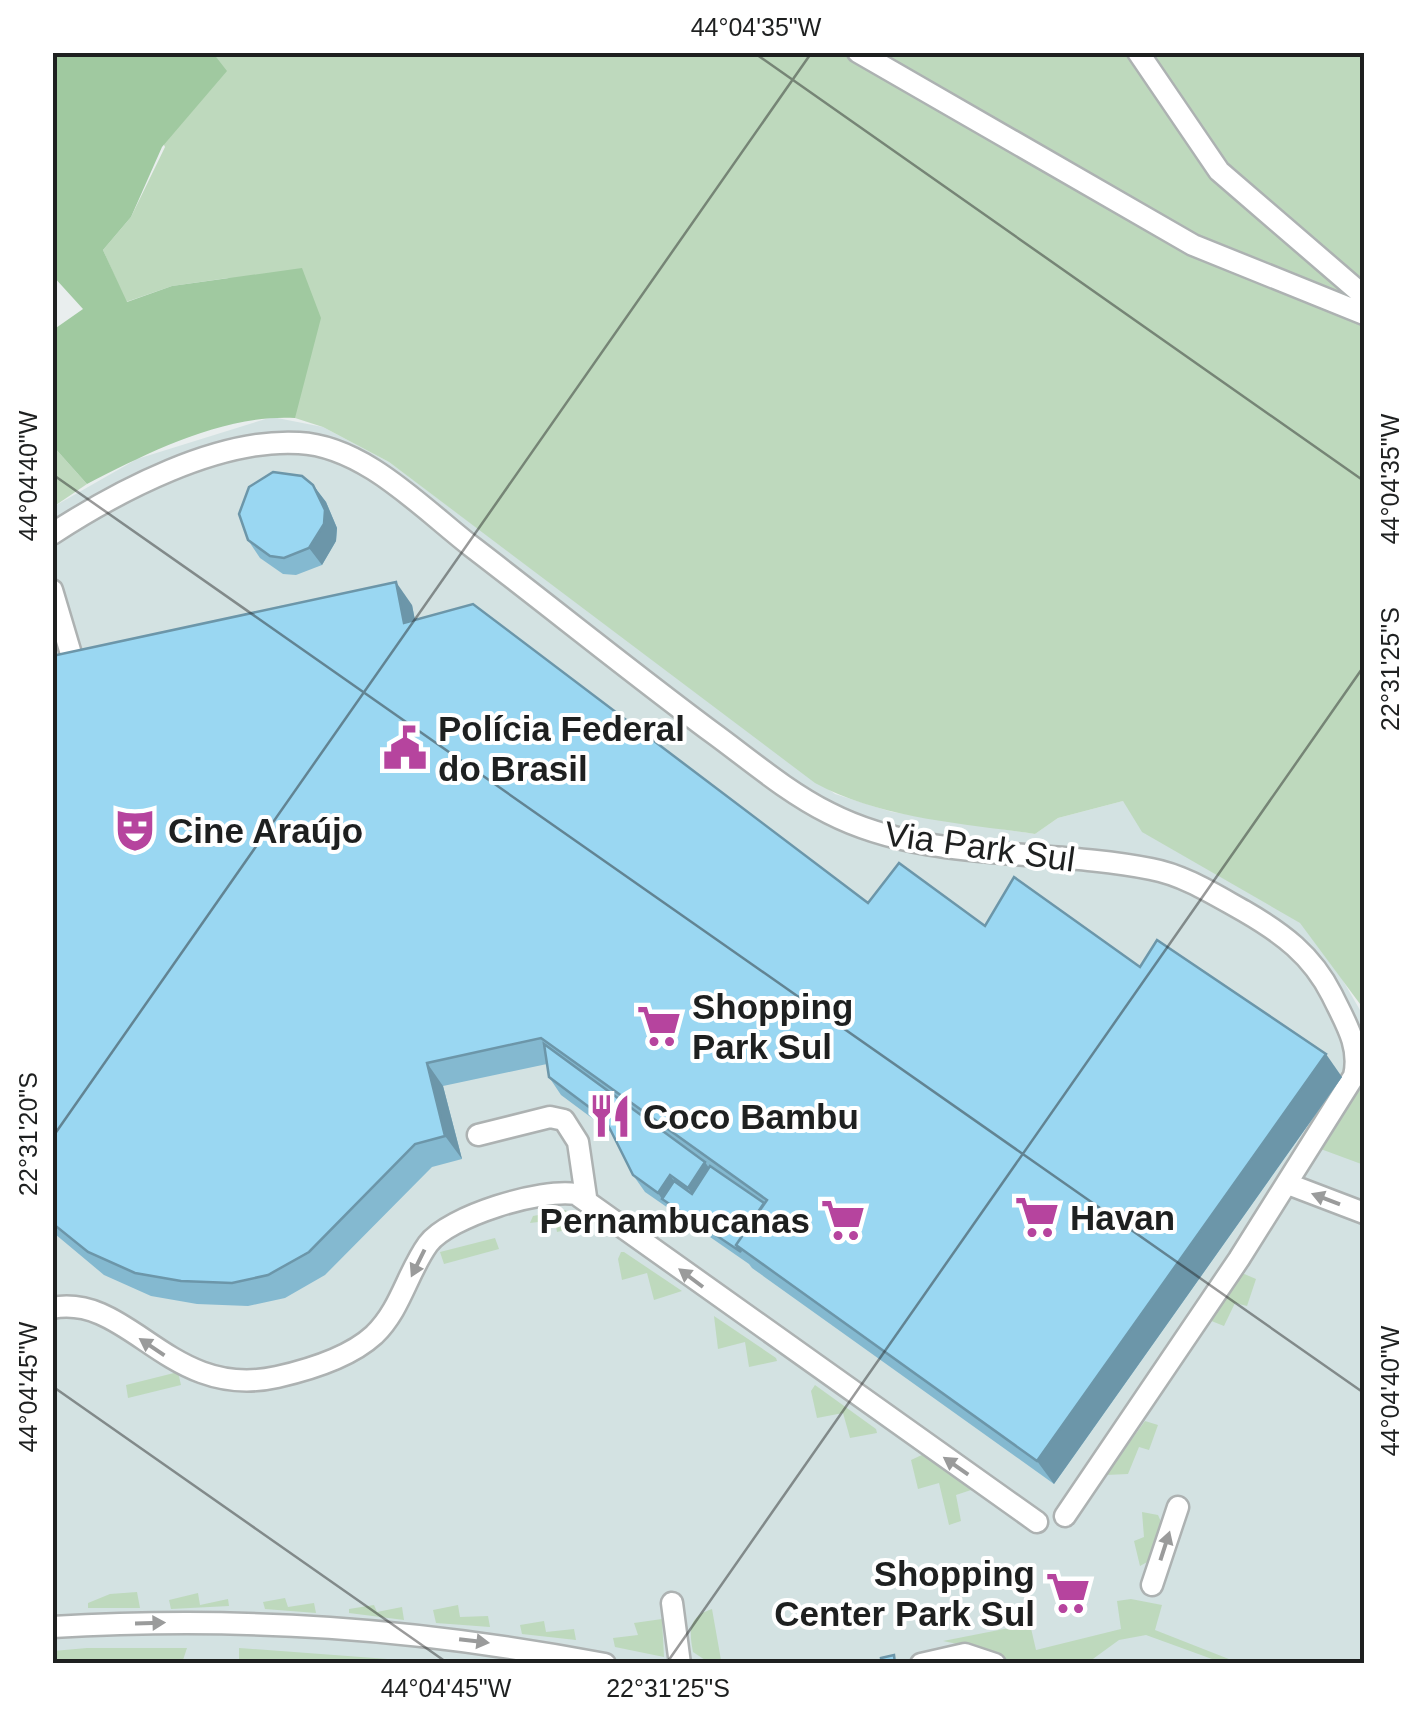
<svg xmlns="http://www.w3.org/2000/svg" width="1417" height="1716" viewBox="0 0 1417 1716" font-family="Arial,sans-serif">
	<rect width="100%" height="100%" fill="#e9eeee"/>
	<path fill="#d3e2e2" d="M272,417L323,427L389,462L835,794L892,812L1035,834L1058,818L1123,801L1298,920L1323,946L1364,1017V1663L53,1664V507L137,459Z"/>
	<path fill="#bed9bd" d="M120,53H1364V1017L1363,1008L1300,923L1142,832L1123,801L1058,818L1035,834C961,823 882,819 815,783L389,462L323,427L295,418L228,278L172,286L126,302L103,250L131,217L165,147Z
		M53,446L87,484L53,507Z
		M1364,1071V1165L1318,1148Z
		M565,1210L577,1216L582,1226L557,1232L555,1220L530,1223L533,1216Z
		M495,1238L499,1249L444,1264L440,1252Z
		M621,1252H624L682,1291L654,1300L647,1273L622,1280L618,1259Z
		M1242,1273L1256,1279L1247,1306L1235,1303L1224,1326L1209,1320Z
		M714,1316L776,1358L777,1361L749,1367L745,1342L718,1349Z
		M178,1372L181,1385L128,1398L126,1385Z
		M815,1385L876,1429L877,1433L850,1438L843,1413L817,1418L811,1391Z
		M1145,1421L1158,1425L1149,1450L1139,1447L1128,1474L1106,1475Z
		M924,1454L977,1488L956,1495L961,1521L949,1525L939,1483L918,1489L911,1460Z
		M1142,1512L1158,1515L1162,1524L1149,1561L1140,1566L1134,1541L1144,1537Z
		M137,1592L140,1608H88V1603L110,1594Z
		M198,1593L200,1605L228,1599L229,1606L171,1609L169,1600Z
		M285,1598L288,1607L314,1603L316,1613L265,1609L263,1602Z
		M1131,1599L1162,1605L1155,1630L1239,1663H1223L1146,1635L1119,1640L1086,1664L1007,1663L982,1649L943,1641L1030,1624L1036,1650L1121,1629L1117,1601Z
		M374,1605L377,1612L402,1607L404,1620L349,1613V1609Z
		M458,1605L460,1617L488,1616L490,1627L436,1623L433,1610Z
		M712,1609L721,1660H705L693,1652C689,1630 688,1617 712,1609Z
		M662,1619L664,1657L615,1647L613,1638L638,1635L634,1623Z
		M544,1621L546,1632L574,1629L576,1640L522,1634L520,1625Z
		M87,1648H187L182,1663H53V1651Z
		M239,1648L441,1663H239Z"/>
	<path fill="#a0c9a0" d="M57,53H213L227,71L162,147L131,217L103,250L127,302L172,286L302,268L321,318L295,418C224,414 149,452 87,484L53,446V330L83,309L53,276Z"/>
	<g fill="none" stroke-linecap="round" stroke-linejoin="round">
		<g stroke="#adb2b2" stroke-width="25">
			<path id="lane" d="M858,52L1193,245L1364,314
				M1138,52L1219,171L1364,296
				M52,534C118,491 218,438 299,443C364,446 422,508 471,546C552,608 631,672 713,733C750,760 787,792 829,813C926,863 1047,848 1151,869C1184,875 1215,895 1244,911C1282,933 1312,955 1332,995C1345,1022 1361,1046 1354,1076L1239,1259L1065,1516
				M52,590L77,674
				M478,1135L550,1117L564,1120L578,1142L586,1197
				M1288,1184L1364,1213
				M52,1308C130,1293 169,1401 277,1377C308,1370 350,1357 374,1335C401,1309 407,1273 428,1244C449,1216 542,1188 576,1194L1037,1522
				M1152,1585L1178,1507
				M672,1603L680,1664
				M52,1627C246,1616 414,1628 605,1664
				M921,1664L965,1654L995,1664"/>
		</g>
		<use href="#lane" stroke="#fff" stroke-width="20"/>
	</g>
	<path fill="#84b9d0" d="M313,485L326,502L337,528L336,541L322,565L296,575L283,574L260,558L248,540Z
		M412,605L415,620L868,903L985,926L1140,967L1342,1077L1054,1484L752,1268L749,1264L645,1192L633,1175L612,1133L561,1095L549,1077L547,1064L443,1086L462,1159L432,1167L325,1275L285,1298L248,1306L197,1304L151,1296L104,1275L55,1234L52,1231V656Z"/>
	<path fill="#6c96a9" d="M313,485L326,502L337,528L336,541L322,565L309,548Z
		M396,582L412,605L420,646L404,623Z
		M1326,1054L1342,1077L1054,1484L1037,1461Z
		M427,1063L443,1086L462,1159L445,1136Z
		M705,1162L717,1180L700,1206L688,1188Z
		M670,1175L682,1193L662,1199L658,1193Z"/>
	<path fill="#9ad7f2" stroke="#6c96a9" stroke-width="2.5" d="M273,472L302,476L313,485L325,510L324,524L309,548L284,558L270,556L248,540L239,514L249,487Z
		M396,582L404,623L473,604L868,903L899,863L985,926L1014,877L1140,967L1157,940L1326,1054L1037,1461L736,1245L767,1200L541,1038L427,1063L445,1136L415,1144L309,1252L268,1275L232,1283L181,1281L135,1273L88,1252L52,1223V656Z
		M544,1044L705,1162L688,1188L670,1175L658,1193L633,1175L605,1119L549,1077Z
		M710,1166L764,1203L736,1245L741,1252L662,1199L674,1181L692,1194Z
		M894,1655L895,1664H882L881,1658Z"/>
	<defs><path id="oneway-solid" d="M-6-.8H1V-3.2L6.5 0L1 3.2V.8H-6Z" transform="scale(2.5)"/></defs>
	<g fill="#9a9b9b">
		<use href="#oneway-solid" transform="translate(1326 1199) rotate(-159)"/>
		<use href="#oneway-solid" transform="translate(418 1263) rotate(116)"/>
		<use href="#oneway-solid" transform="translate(691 1278) rotate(-143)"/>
		<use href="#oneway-solid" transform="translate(152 1347) rotate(-146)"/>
		<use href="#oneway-solid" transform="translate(956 1466) rotate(-145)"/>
		<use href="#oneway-solid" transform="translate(1165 1546) rotate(-72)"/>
		<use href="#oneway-solid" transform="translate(150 1623) rotate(-2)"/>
		<use href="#oneway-solid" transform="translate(474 1641) rotate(7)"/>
	</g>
	<path fill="none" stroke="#1e2020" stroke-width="2.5" stroke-opacity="0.45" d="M753,52L1364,481M52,474L1364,1393M52,1138L812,52M52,1386L449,1664M666,1664L1364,666"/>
	<defs>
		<g id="civic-bare" transform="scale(3.45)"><path d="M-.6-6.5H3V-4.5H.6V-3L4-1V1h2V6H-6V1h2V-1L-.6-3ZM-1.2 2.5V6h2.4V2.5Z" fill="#b6449e" stroke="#fff" stroke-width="2.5" paint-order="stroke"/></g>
		<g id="theatre-bare" transform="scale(3.45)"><path d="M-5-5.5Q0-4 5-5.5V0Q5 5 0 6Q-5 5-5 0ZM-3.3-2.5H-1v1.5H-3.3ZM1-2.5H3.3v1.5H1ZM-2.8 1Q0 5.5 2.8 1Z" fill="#b6449e" stroke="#fff" stroke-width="2.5" paint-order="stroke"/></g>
		<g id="supermarket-bare" transform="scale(3.45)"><path d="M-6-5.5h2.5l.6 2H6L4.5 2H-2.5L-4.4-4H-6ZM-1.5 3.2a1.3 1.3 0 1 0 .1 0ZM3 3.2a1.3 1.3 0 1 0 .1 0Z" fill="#b6449e" stroke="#fff" stroke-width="2.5" paint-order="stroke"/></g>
		<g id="restaurant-bare" transform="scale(3.45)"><path d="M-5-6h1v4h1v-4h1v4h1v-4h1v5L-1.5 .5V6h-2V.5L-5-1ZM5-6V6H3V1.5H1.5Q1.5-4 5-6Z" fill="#b6449e" stroke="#fff" stroke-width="2.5" paint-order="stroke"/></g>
	</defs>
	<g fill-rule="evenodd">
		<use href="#civic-bare" x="405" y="748"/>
		<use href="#theatre-bare" x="135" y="830"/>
		<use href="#supermarket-bare" x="659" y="1026"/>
		<use href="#restaurant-bare" x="610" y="1116"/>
		<use href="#supermarket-bare" x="1037" y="1217"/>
		<use href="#supermarket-bare" x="843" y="1220"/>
		<use href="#supermarket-bare" x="1068" y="1593"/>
	</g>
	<g text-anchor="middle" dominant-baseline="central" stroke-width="8" stroke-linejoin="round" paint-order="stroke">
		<g font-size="35" font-weight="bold" fill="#1e2020" stroke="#fff" text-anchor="start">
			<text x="438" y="728">Polícia Federal<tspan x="438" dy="40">do Brasil</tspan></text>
			<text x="168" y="830">Cine Araújo</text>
			<text x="692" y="1006">Shopping<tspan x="692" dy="40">Park Sul</tspan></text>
			<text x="643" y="1116">Coco Bambu</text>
			<text x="1070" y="1217">Havan</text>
			<text x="810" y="1220" text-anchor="end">Pernambucanas</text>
			<text x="1035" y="1573" text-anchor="end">Shopping<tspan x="1035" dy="40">Center Park Sul</tspan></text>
		</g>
		<g font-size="35" fill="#1e2020" stroke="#fff">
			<text transform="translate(980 846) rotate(8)">Via Park Sul</text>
		</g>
	</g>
	<rect width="1417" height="1716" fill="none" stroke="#ffffff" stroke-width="110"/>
	<rect x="55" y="55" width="1307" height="1606" fill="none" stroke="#1e2020" stroke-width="4"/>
	<g font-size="25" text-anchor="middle" fill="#1e2020">
		<text x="756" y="36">44°04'35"W</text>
		<text transform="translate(28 476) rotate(-90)" y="9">44°04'40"W</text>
		<text transform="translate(1390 479) rotate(-90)" y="9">44°04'35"W</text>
		<text transform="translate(1390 669) rotate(-90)" y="9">22°31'25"S</text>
		<text transform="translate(28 1134) rotate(-90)" y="9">22°31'20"S</text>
		<text transform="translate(28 1387) rotate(-90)" y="9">44°04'45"W</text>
		<text transform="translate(1390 1391) rotate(-90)" y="9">44°04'40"W</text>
		<text x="446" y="1697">44°04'45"W</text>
		<text x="668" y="1697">22°31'25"S</text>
	</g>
</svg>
